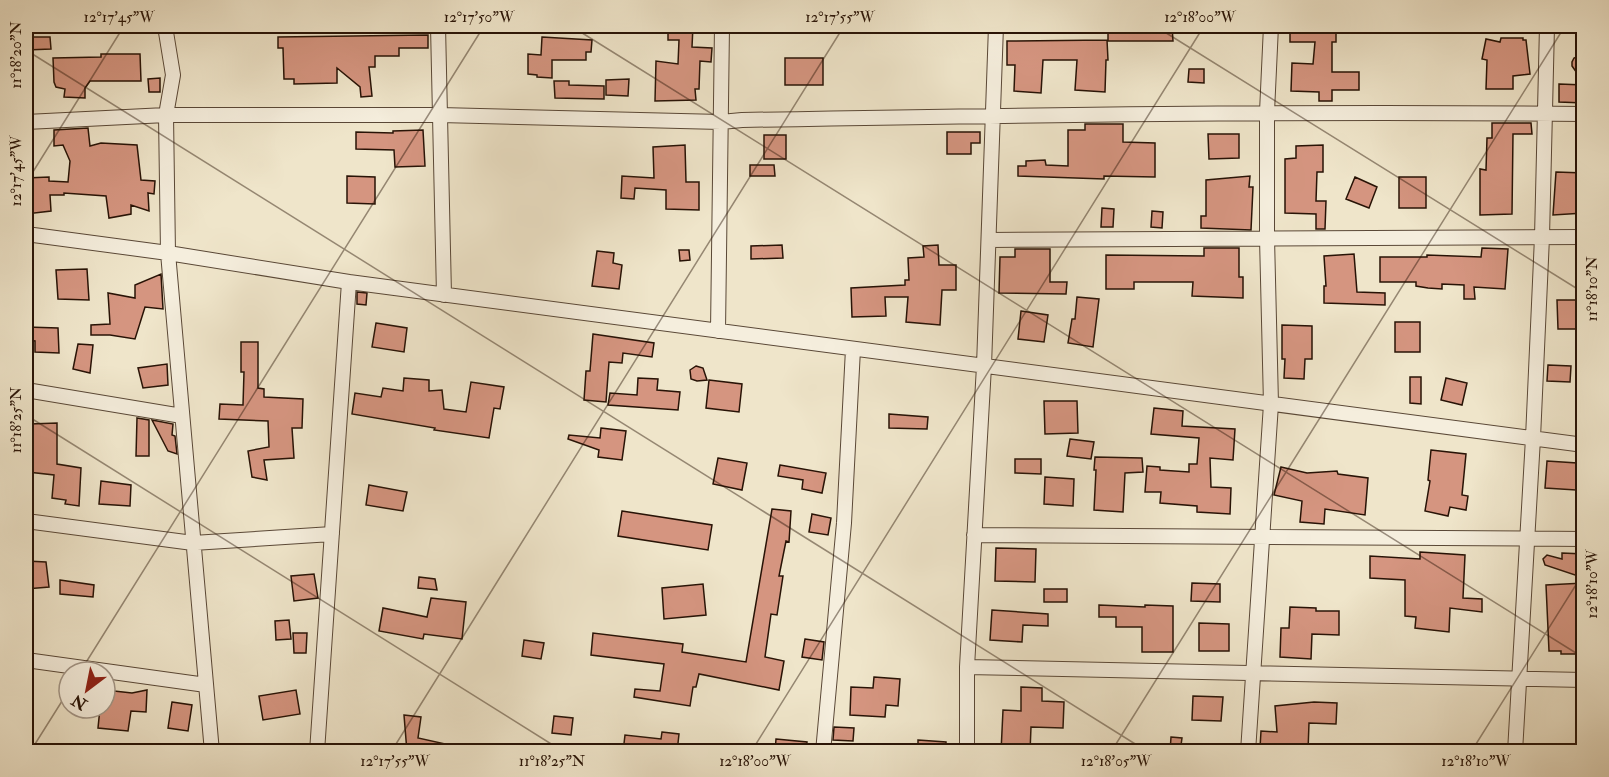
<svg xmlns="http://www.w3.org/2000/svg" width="1609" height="777" viewBox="0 0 1609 777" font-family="'IM FELL Double Pica',serif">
	<rect width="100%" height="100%" fill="#efe5ca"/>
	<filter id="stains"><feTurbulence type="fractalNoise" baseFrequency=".00333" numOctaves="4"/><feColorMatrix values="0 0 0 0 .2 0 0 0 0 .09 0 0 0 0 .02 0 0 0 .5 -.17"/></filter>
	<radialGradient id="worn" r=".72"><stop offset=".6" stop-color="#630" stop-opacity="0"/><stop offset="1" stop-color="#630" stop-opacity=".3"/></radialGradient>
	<path fill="#d59580" stroke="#281306" stroke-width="1.5" d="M668,26H693L692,47L712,48L711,62L700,61L699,89H695L696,100L655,101L656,61L678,64L679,40H668Z
		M1108,26H1172L1173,41H1108Z
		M1312,26H1336V42H1332V72H1359V90H1332V101H1319V92L1291,91L1292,63L1313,64L1315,42H1290V31H1312Z
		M428,35V48H399V56H375V67H369L372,96L361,97L360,87L337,68V83L294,84V79H284L283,48H278V37Z
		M26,37H50L51,49L26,50Z
		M542,37L592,40L591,52H586V60H552V78L537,77V75L528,74V54L541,55Z
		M1501,38H1523V40H1526L1530,74L1513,76V89H1486L1487,60L1482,59L1486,39L1500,42Z
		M1107,40L1108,60H1106L1105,92L1075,90L1077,60H1043L1041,93L1014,91L1015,65H1007V41Z
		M101,54H140L141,81H90L85,88V98L64,97L65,89L56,87L54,82L53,58L101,57Z
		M1584,54V83L1572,66V62L1574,58Z
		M785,58H823V85H785Z
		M1189,69H1204V83L1188,82Z
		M160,78V92H149L148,79Z
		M629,79L628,96L606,95V80Z
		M554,81H569V85L604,86V99L555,98Z
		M1559,84L1584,85V103L1559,102Z
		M1492,123H1531L1532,134H1513L1512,214L1480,215V169L1486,170L1487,138H1492Z
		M1085,124H1123V142L1155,143V177L1104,176V179L1018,176V166H1026V161L1045,160L1046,165L1068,166V130H1085Z
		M88,128L90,146L101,143L137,145L141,180L155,181L154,194L148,193L149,211L131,205V214L109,218L106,196L64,193V195H50L51,211L26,214V178L49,177V181L68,182L70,161L63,145L54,146V130Z
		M423,130L425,166L395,167L394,150L356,149V132L393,133V131Z
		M947,132H980V143H971V154H947Z
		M1208,134H1239V158L1209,159Z
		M764,135H786V159H764Z
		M685,145L686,182H699V210L666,209V190L635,188L634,199L621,198L622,176L654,178L653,147Z
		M1323,145V172H1317L1316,201H1326L1325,229H1316V214L1285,213V159L1296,158V146Z
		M750,165H774L775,176H750Z
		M1556,172L1584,173V213L1553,215Z
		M347,176L375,177V204L347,203Z
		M1250,176L1249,187H1253L1251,230L1201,228V216H1206V180Z
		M1355,177L1377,187L1369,208L1346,199Z
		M1399,177H1426V208H1399Z
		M1102,208L1114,209L1113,227H1101Z
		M1152,211L1163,212L1162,228L1151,227Z
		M782,245L783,258L751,259V246Z
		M938,245L939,265H956V290H942L940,325L906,322L908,297H885L886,316L852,317L851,288L905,285V280H909L908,258L924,257L923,246Z
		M1204,248H1239V277H1243V298L1192,296L1193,282H1134V289H1106V255L1204,256Z
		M1482,248L1508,249L1505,289L1474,287L1475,299H1464V285L1442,284V289L1428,288L1416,286V282H1380V257H1427V255L1481,257Z
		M1015,249H1050V282H1067L1066,294L999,293L1000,257H1015Z
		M679,250H689L690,260L680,261Z
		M597,251L614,253L613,263L622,265L619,289L592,286Z
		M1354,254L1357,292L1385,293V305L1324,303V286H1326L1324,256Z
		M87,269L89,300L58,299L56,270Z
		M161,274L163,309L145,307L135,339L110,335H91V325L110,324L108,293L135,298V285Z
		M357,292L367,293L366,305L357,304Z
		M1077,297L1099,299L1093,347L1068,343L1072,319H1075Z
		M1557,300H1584V329H1558Z
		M1021,311L1048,315L1044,342L1018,339Z
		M1395,322H1420V352H1395Z
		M376,323L407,328L404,352L372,347Z
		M1282,325L1312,326V359H1305L1304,379L1284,378L1285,359H1282Z
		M26,327L58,328L59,353L35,352V341L26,340Z
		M593,334L654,343L652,357L623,353L622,363L609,362L606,402L584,400L586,371H590Z
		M241,342H258V388L264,389V397L303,399L302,428H292L294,458L264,460L267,480L252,477L248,451L269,447L268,421L219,419L220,404L243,405L244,372H241Z
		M78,344L93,345L90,373L73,369Z
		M167,364L168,385L143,388L138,368Z
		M1548,365L1571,366L1570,382L1547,381Z
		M696,366L703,368L707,380L697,381L691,379L690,370Z
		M1410,377H1421V404L1410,403Z
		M404,378L429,380V391L442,390L444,409L466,412L471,382L504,387L500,409L494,408L489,438L434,430L435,428L352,414L355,393L381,397L383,388L403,391Z
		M638,378L658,379L657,390L680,392L678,410L608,405L610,393L637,395Z
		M1446,378L1467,383L1462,405L1441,400Z
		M709,380L742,384L739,412L706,408Z
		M1044,401H1077L1078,433L1045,434Z
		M1154,408L1183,411L1182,426L1235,429L1233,460L1210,458L1211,487L1231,488L1230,514L1197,512V506L1160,503L1161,492H1145L1147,466L1160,467V470L1189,472V464H1197L1199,438L1151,434Z
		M889,414L928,417L927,429L889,428Z
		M137,418L149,420V456H136Z
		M152,420L173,424L172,435L175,436L177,454L168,451Z
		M57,423V464L81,468L79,506L65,504L66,500L52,498L54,475L28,472L30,459L27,434H30V424Z
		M601,428L626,431L622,460L598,457L599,450L568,439L569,435L600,438Z
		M1070,439L1094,442L1091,459L1067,456Z
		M1431,450L1466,454L1462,495L1468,496L1466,510L1450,507L1448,516L1425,511L1430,481L1428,480Z
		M1095,457L1142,458L1143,472L1125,473L1123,512L1094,510L1096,470H1094Z
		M718,458L747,463L742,490L713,484Z
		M1015,459H1041V474L1015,473Z
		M1547,461L1577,463L1576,490L1545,488Z
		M780,465L826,473L822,493L802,489L803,480L778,476Z
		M1281,467L1307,473L1337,471L1338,474L1368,478L1365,515L1325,509L1324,524L1300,522L1302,501L1274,495Z
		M1045,477L1074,479L1073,506L1044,504Z
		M101,481L131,485L130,506L99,504Z
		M369,485L407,492L403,511L366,505Z
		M772,509L791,511L789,542L786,541L779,576H783L777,615L771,614L765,657L784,661L779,690L699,674L696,687H693L690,706L634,697L635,689L660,691L664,664L591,655L593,633L683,644L682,652L746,662Z
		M622,511L712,525L708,550L618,536Z
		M812,514L831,518L828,535L809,532Z
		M996,548L1036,549L1035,582L995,581Z
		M1420,552L1465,555L1463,598L1482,599V612L1450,608L1449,632L1415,628L1416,617L1405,616V580L1370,578V556L1420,559Z
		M1562,553L1584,554V578L1545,565L1543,559L1547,555L1562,559Z
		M26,561L46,562L49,587L26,589Z
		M314,574L318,598L294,601L291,576Z
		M419,577L435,579L437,590L418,588Z
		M60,580L94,585L93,597L60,594Z
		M1192,583L1220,584V602L1191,601Z
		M1584,583V615H1580L1581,654H1561V651H1549L1546,585Z
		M703,584L706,615L664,619L662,588Z
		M1044,589H1067V602H1044Z
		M431,598L466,602L462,639L424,634L423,639L379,631L383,608L427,617Z
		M1099,605L1145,607V605L1173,606V652H1142V627H1116V617H1099Z
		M1290,607L1316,608V611H1339V635L1312,634L1311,659L1280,657L1281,628H1289Z
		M992,610L1048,614V626L1023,625L1022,642L990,640Z
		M289,620L291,639L276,640L275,621Z
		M1199,623L1229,624V651H1199Z
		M293,633H307L306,653H294Z
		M805,639L824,642L822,660L802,657Z
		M524,640L544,643L541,659L522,656Z
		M874,677L900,679L898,706L886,705L885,717L850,715L851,687L873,688Z
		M1021,687L1042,688V701L1064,702L1063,728L1031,727L1030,752H1001L1003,710L1021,711Z
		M105,690L132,693L147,690L146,712L131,711L128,731L98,728L100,708H105Z
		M296,690L300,714L263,720L259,696Z
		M1193,696L1223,697L1221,721L1192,720Z
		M172,702L192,705L188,731L168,728Z
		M1314,702L1337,703L1336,724L1309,723L1308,751L1260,748L1261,731L1277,732L1275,706Z
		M404,715L421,717L418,738L459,747L458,752H407Z
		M554,716L573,718L571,735L552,733Z
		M834,727L854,728L853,741L833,740Z
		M662,732L679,734L677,752H623L625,735L661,739Z
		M1171,737L1182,738L1180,752H1170Z
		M776,739L807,742L806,752H775Z
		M918,740L946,742V752H918Z"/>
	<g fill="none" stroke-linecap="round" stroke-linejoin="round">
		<g stroke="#5a4837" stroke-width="16">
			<path id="street" d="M438,26L444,295
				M26,122L166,115L173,75L165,26
				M26,234L168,253L349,282L317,752
				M989,240L1584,237
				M349,282L1584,445
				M718,331L722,26
				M26,390L182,416
				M26,521L193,543L332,534
				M974,535L1584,539
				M26,660L206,685
				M967,667L1584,680
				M212,752L168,253L166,115H440L721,122L742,120C1023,115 1303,111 1584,114
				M823,752L844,523L853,349
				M967,752V667L984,366L996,26
				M1248,752L1271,404L1267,238V112L1271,26
				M1515,752L1533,438L1542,237L1547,26"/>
		</g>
		<use href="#street" stroke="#f5eedd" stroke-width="14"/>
	</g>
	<path fill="none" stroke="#281306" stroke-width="1.5" stroke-opacity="0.45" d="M571,26L1584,658M1155,26L1584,293M26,50L1148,752M26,183L124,26M26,415L564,752M80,672L484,26M30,752L69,690M391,752L844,26M751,752L1204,26M1111,752L1565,26M1471,752L1584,572"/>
	<rect width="1609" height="777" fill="none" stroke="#efe5ca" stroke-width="66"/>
	<g transform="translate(87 690) rotate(212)"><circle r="28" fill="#f5eedd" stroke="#a39687" stroke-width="1.5"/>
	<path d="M0-4.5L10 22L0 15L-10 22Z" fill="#8f2418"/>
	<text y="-9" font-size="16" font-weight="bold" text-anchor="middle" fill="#281306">N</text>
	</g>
	<rect x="33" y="33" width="1543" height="711" fill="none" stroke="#281306" stroke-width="2"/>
	<g font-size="15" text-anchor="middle" fill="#281306">
		<text x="119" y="22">12°17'45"W</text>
		<text x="479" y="22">12°17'50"W</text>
		<text x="840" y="22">12°17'55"W</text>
		<text x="1200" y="22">12°18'00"W</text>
		<text transform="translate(16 55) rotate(-90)" y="5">11°18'20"N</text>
		<text transform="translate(16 171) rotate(-90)" y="5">12°17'45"W</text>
		<text transform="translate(1592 289) rotate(-90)" y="5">11°18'10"N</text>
		<text transform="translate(16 420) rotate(-90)" y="5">11°18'25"N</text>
		<text transform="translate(1592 584) rotate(-90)" y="5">12°18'10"W</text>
		<text x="395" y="766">12°17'55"W</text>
		<text x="552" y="766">11°18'25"N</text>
		<text x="755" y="766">12°18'00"W</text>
		<text x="1116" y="766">12°18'05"W</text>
		<text x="1476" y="766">12°18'10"W</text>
	</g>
	<rect width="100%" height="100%" filter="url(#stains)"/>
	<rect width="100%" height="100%" fill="url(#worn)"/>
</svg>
